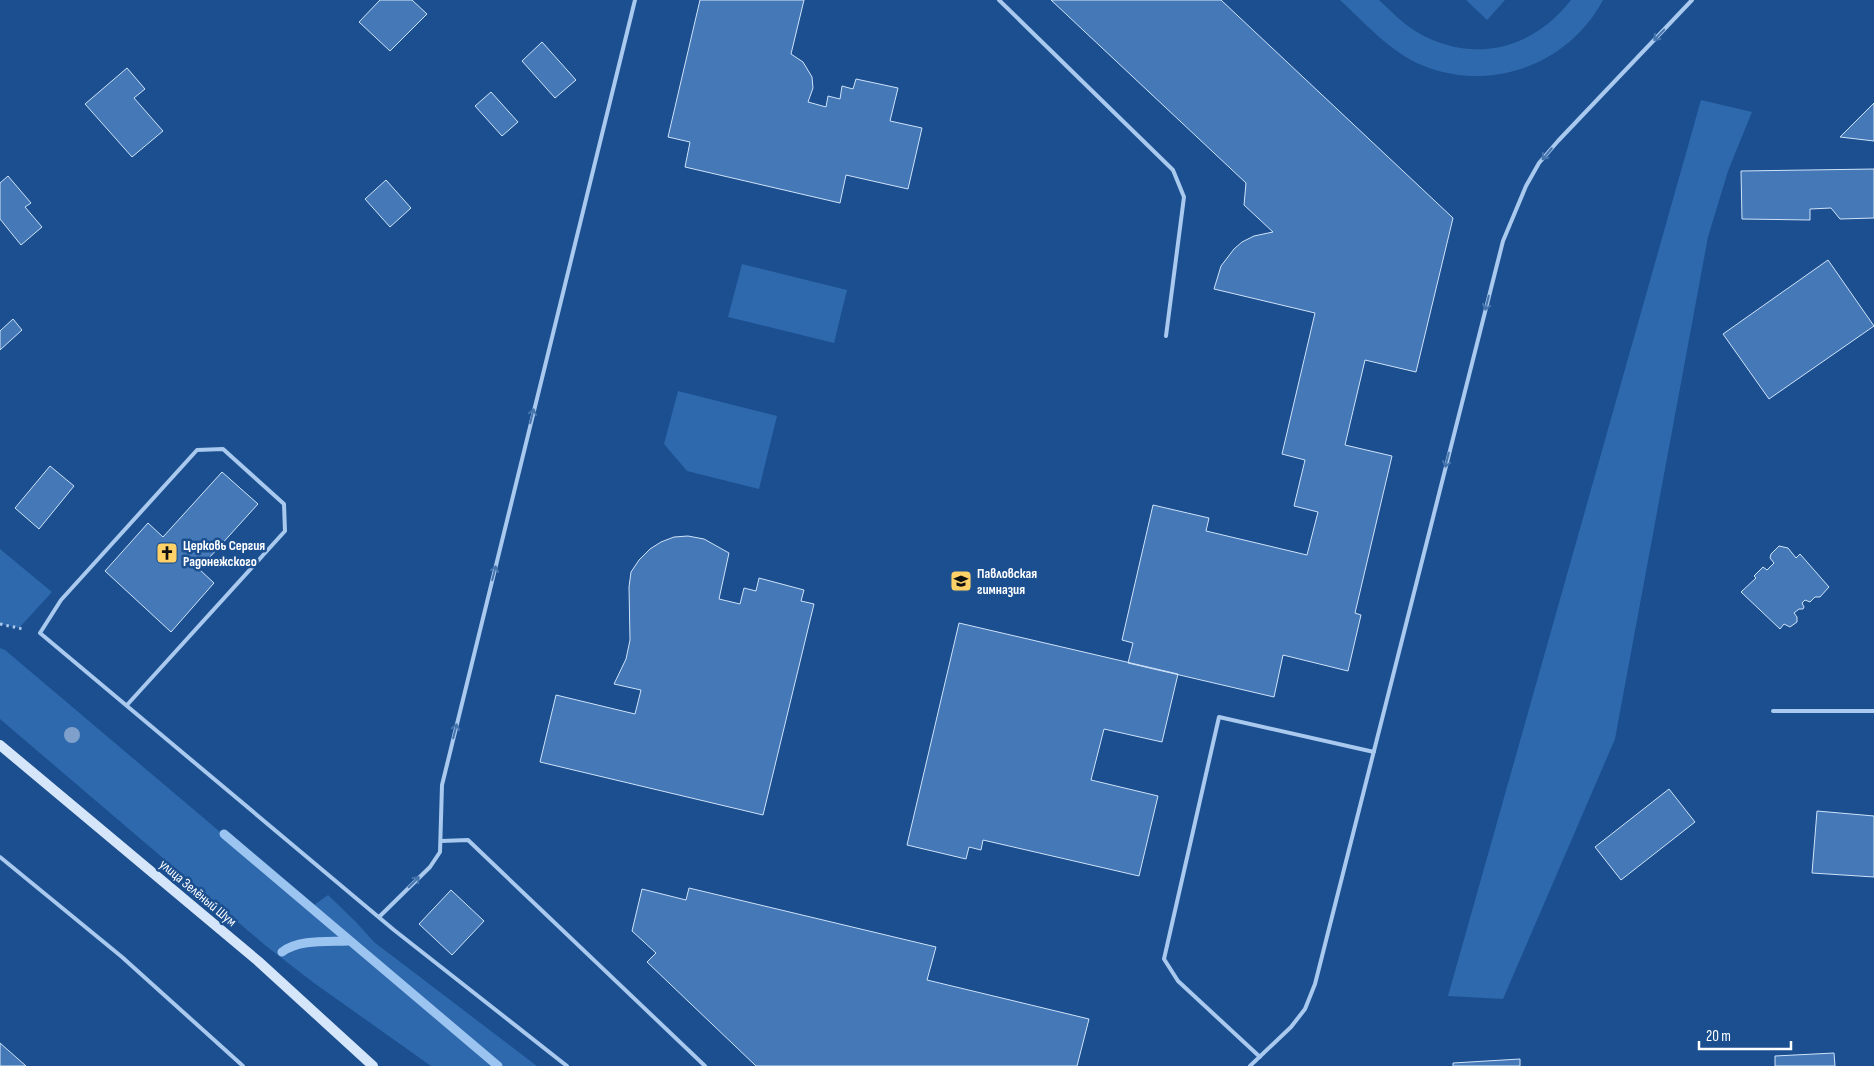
<svg xmlns="http://www.w3.org/2000/svg" width="1874" height="1066" viewBox="0 0 1874 1066" font-family="'Sofia Sans Condensed',sans-serif">
	<rect width="100%" height="100%" fill="#1b4f8f"/>
	<path fill="#2e69ad" d="M1340,0H1379C1391,11 1403,24 1417,32C1473,65 1533,49 1571,0H1603C1569,64 1492,93 1424,66C1391,53 1366,24 1340,0Z
		M1466,0H1505L1487,20Z
		M1701,100L1752,112L1728,171L1708,237L1615,739L1503,999L1448,996Z
		M742,264L847,290L834,343L728,317Z
		M678,391L777,416L759,489L687,471L664,444Z
		M0,549L52,592L19,628L0,624Z
		M0,648L5,650L310,908L328,895L356,922L374,942L537,1066H431L314,983L266,946L0,719Z"/>
	<g fill="none" stroke-linecap="round" stroke-linejoin="round">
		<path stroke="#9cc4f0" stroke-width="9" d="M224,834L498,1066
			M282,952C299,939 328,942 348,941"/>
	</g>
	<path fill="#4478b7" stroke="#cfe3fa" d="M380,0H412L427,14L390,51L359,22Z
		M700,0H804L791,54L803,62L812,77L813,88L808,102L826,107L828,96L840,99L842,86L853,89L856,79L898,88L890,121L922,128L908,189L846,175L840,203L685,167L690,142L668,137Z
		M1051,0H1221L1453,218L1416,372L1365,360L1345,445L1392,456L1355,613L1361,615L1348,671L1283,655L1274,697L1128,663L1133,643L1122,640L1153,505L1209,518L1206,531L1307,555L1318,512L1294,506L1305,460L1282,454L1315,313L1214,289L1221,266L1234,249L1242,242L1254,236L1273,232L1244,205L1246,183Z
		M542,42L576,80L555,98L522,61Z
		M127,68L145,89L134,98L163,131L132,157L85,104Z
		M491,92L518,122L502,136L475,106Z
		M1874,103V141L1840,137Z
		M1874,169V218L1840,219L1831,208L1810,209V220L1742,219L1741,171Z
		M8,176L31,203L25,207L42,227L21,245L0,219V183Z
		M386,180L411,208L390,227L365,199Z
		M1828,260L1874,326L1769,399L1723,334Z
		M13,319L22,330L0,350V331Z
		M50,466L74,486L39,529L15,508Z
		M222,472L258,504L199,569L214,583L171,632L105,571L148,523L163,537Z
		M688,536L704,539L729,553L719,599L740,604L744,588L756,591L759,578L804,590L801,601L814,604L763,815L540,762L556,695L635,714L641,690L614,684L626,659L630,640L629,587L631,572L639,560L650,549L661,542L674,537Z
		M1779,546L1788,548L1796,558L1800,554L1829,587L1820,597H1815L1810,602L1805,600L1802,603L1804,607L1803,609H1799L1794,613L1797,617V622L1790,627L1784,624L1780,629L1741,592L1756,578L1754,576L1763,567L1767,570L1774,563L1770,558L1771,554Z
		M959,623L1178,674L1162,742L1104,729L1091,780L1158,796L1139,876L983,840L981,850L969,847L966,859L907,845Z
		M1669,789L1695,822L1621,880L1595,847Z
		M1817,811L1874,816V877L1812,873Z
		M689,888L936,947L927,980L1089,1019L1077,1066H756L647,962L656,953L632,931L642,889L686,900Z
		M451,890L484,921L452,955L419,924Z
		M0,1043L26,1066H0Z
		M1834,1053L1835,1066H1775V1056Z
		M1520,1059V1066H1453V1063Z"/>
	<g fill="none" stroke-linecap="round" stroke-linejoin="round">
		<path stroke="#a9c9ee" stroke-width="3" stroke-dasharray="2.5 4" stroke-linecap="butt" d="M0,624L23,629"/>
		<path stroke="#a9c9ee" stroke-width="4" d="M999,0L1173,170L1184,197L1166,336
			M127,705L285,531L284,504L223,449L197,450L61,600L40,633L394,930L567,1066
			M1773,711H1874
			M441,841L468,840L705,1066
			M0,857L122,957L243,1066
			M379,917L430,867L440,852L442,785L635,0
			M1260,1057L1178,981L1164,959L1219,717L1374,752
			M1250,1066L1291,1027L1305,1009L1315,984L1503,241L1526,186L1539,163L1558,141L1692,0"/>
		<path stroke="#d6e6fa" stroke-width="10" d="M0,745L258,961L373,1066"/>
	</g>
	<circle fill="#7ea0ca" cx="72" cy="735" r="8"/>
	<defs><path id="oneway-shaft" d="M-6 0H5M1.5-3L5.5 0L1.5 3" fill="none" stroke-width="1.6" stroke-linecap="round" stroke-linejoin="round" transform="scale(1.25)"/></defs>
	<g stroke="#4674ac">
		<use href="#oneway-shaft" transform="translate(1659 35) rotate(134)"/>
		<use href="#oneway-shaft" transform="translate(1547 154) rotate(130)"/>
		<use href="#oneway-shaft" transform="translate(1487 303) rotate(104)"/>
		<use href="#oneway-shaft" transform="translate(532 416) rotate(-76)"/>
		<use href="#oneway-shaft" transform="translate(1447 460) rotate(104)"/>
		<use href="#oneway-shaft" transform="translate(494 573) rotate(-76)"/>
		<use href="#oneway-shaft" transform="translate(455 731) rotate(-76)"/>
		<use href="#oneway-shaft" transform="translate(414 882) rotate(-45)"/>
	</g>
	<defs>
		<g id="church-square" transform="scale(1.125)"><rect x="-9" y="-9" width="18" height="18" rx="4" fill="#ffd166" stroke="#1b4f8f"/><path d="M-1.2-6h2.4v3.5h3.3v2.4h-3.3V6h-2.4V-.1h-3.3v-2.4h3.3Z" fill="#111"/></g>
		<g id="school-square" transform="scale(1.125)"><rect x="-9" y="-9" width="18" height="18" rx="4" fill="#ffd166" stroke="#1b4f8f"/><path d="M0-5L7-2L0 1L-7-2ZM-4 1L0 2.5L4 1V4Q0 6-4 4Z" fill="#111"/></g>
	</defs>
	<g fill-rule="evenodd">
		<use href="#church-square" x="167" y="553"/>
		<use href="#school-square" x="961" y="581"/>
	</g>
	<g text-anchor="middle" dominant-baseline="central" stroke-width="5" stroke-linejoin="round" paint-order="stroke">
		<g font-size="14" font-weight="bold" fill="#fff" stroke="#1b4f8f" text-anchor="start">
			<text x="183" y="545">Церковь Сергия<tspan x="183" dy="16">Радонежского</tspan></text>
			<text x="977" y="573">Павловская<tspan x="977" dy="16">гимназия</tspan></text>
		</g>
		<g font-size="14" fill="#fff" stroke="#1b4f8f">
			<text transform="translate(198 893) rotate(40)">улица Зелёный Шум</text>
		</g>
	</g>
	<path d="M1699 1041v8h92v-8" fill="none" stroke="#ffffff" stroke-width="2.5"/>
	<text x="1706" y="1041" font-size="15" fill="#ffffff" stroke="#1b4f8f" stroke-width="4" paint-order="stroke">20 m</text>
</svg>
